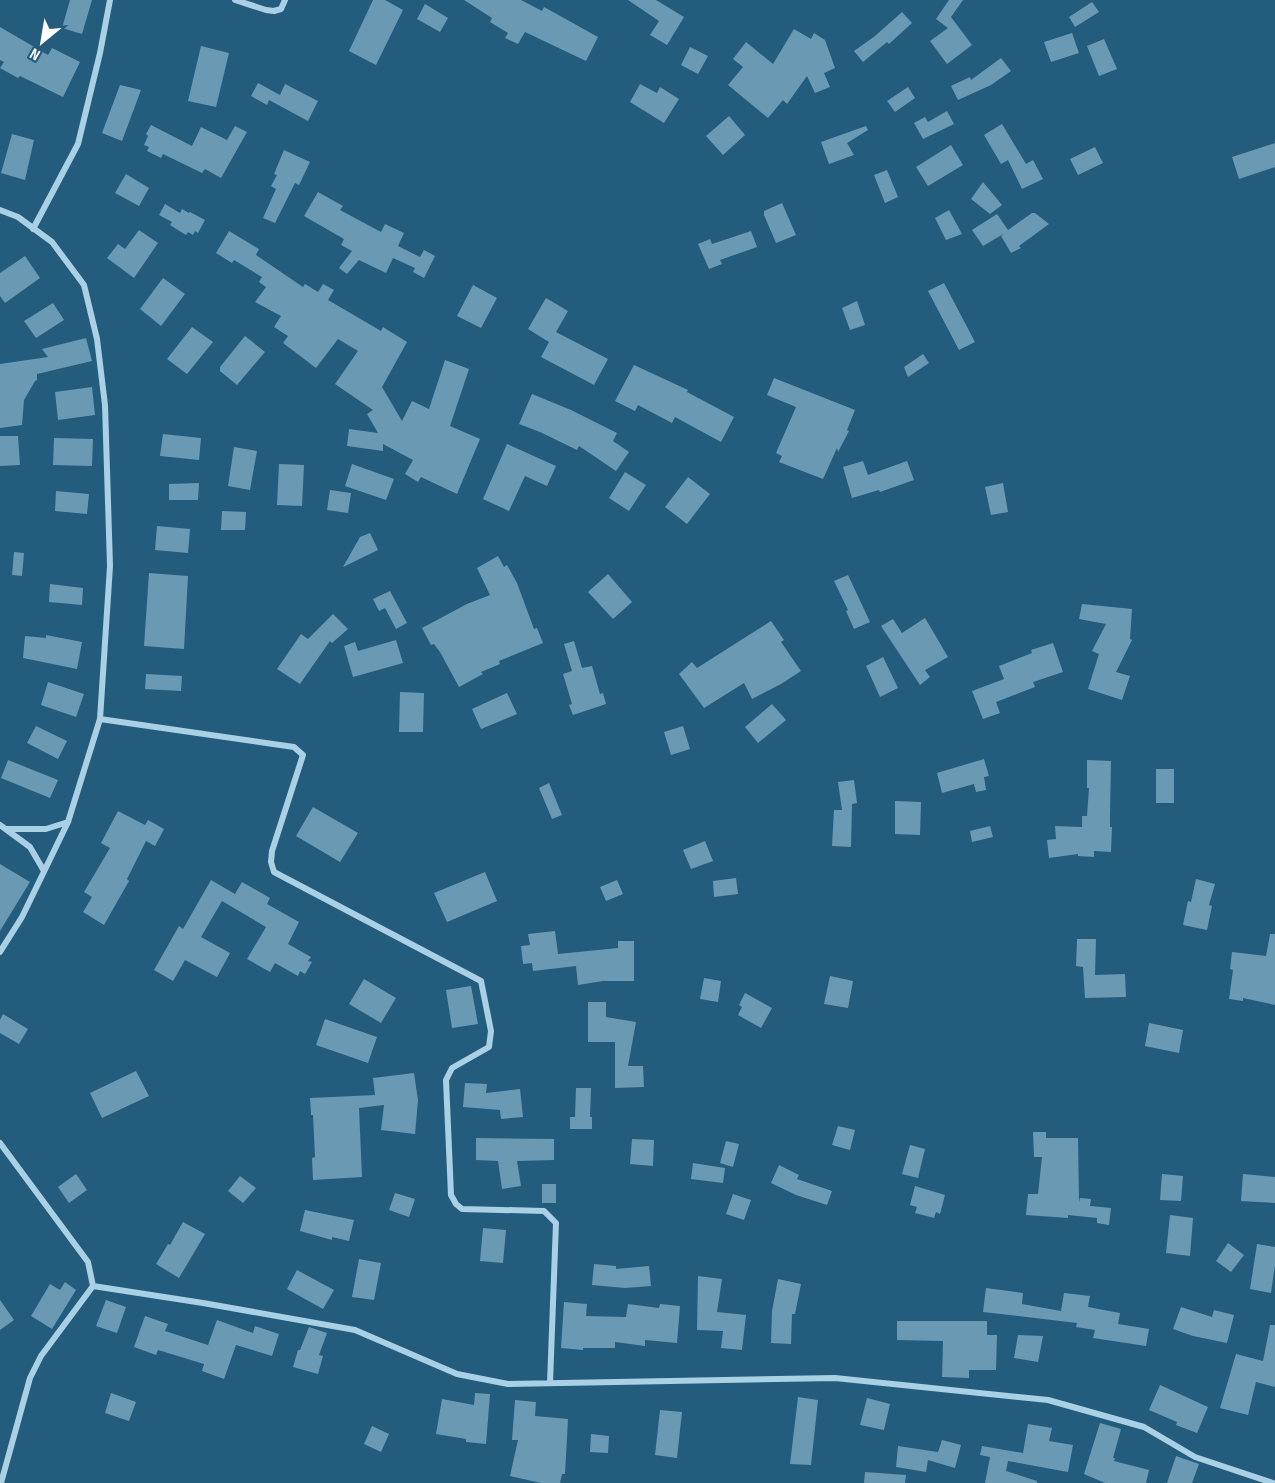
<svg xmlns="http://www.w3.org/2000/svg" width="1275" height="1483" viewBox="0 0 1275 1483" font-family="'Sofia Sans Condensed',sans-serif">
	<rect width="100%" height="100%" fill="#245c7d"/>
	<path fill="#6a99b4" d="M70,0H92L82,34L62,28Z
		M373,0H385L403,10L376,65L349,51Z
		M464,0H521L542,11L544,7L598,37L586,61L525,32L518,44L505,38L508,33L490,22L492,18Z
		M628,0H656L684,17L667,45L650,35L659,21Z
		M949,0H963L951,17L972,45L947,64L930,41L948,28L936,19Z
		M1092,2L1099,12L1075,27L1069,17Z
		M425,4L448,18L440,32L417,19Z
		M902,12L912,23L889,44L887,42L863,62L854,51L875,36Z
		M0,27L48,55L52,48L80,62L63,97L20,76L18,78L0,68L4,62L0,60Z
		M794,29L811,39L814,33L825,40L835,68L824,73L830,87L815,93L807,76L787,104L783,100L768,118L728,85L743,67L733,59L746,42L773,64Z
		M1072,33L1079,53L1051,62L1044,42Z
		M1104,39L1117,69L1099,76L1087,46Z
		M201,46L229,53L216,107L188,101Z
		M690,47L708,56L698,74L681,65Z
		M1001,58L1011,71L991,85L958,100L951,86L970,77L971,80Z
		M258,83L280,95L285,84L318,101L308,121L269,100L267,105L251,96Z
		M640,84L657,93L660,87L679,99L664,123L630,102Z
		M120,85L141,90L122,141L102,133Z
		M908,87L915,98L895,112L887,101Z
		M947,111L954,124L923,139L914,123L925,117L928,122Z
		M729,116L745,135L723,155L706,136Z
		M1002,124L1026,164L1033,160L1043,179L1022,189L1008,160L1001,164L984,135Z
		M151,125L192,146L201,127L227,140L235,126L247,132L221,178L205,169L202,173L163,154L161,158L147,151L149,147L144,145L148,136L146,134Z
		M866,126L868,130L847,143L854,155L829,164L821,142Z
		M12,134L34,140L25,180L1,173Z
		M1275,143V167L1239,179L1232,157Z
		M951,145L963,165L928,186L916,167Z
		M1095,147L1103,163L1078,175L1070,159Z
		M284,150L310,162L299,185L295,183L275,223L263,218L276,189L271,186L277,175L274,174Z
		M887,170L898,197L885,203L874,175Z
		M126,174L149,188L139,206L115,193Z
		M983,182L1002,205L990,214L971,199Z
		M318,192L343,206L340,210L381,232L385,224L404,233L398,246L420,257L424,250L435,256L424,278L413,272L415,268L393,258L386,273L359,260L347,274L339,268L352,251L341,245L344,239L304,216Z
		M782,203L796,235L776,243L764,215V211Z
		M165,204L180,213L182,209L189,213L190,212L205,220L198,233L195,231L193,235L188,232L186,235L170,225L172,222L159,215Z
		M949,210L962,234L946,240L935,218Z
		M1032,213H1035L1049,224L1019,246L1021,248L1011,253L1001,236L1005,233L983,246L972,230L997,214L1008,230Z
		M139,230L158,243L134,278L107,258L118,244L125,249Z
		M229,231L259,249L256,255L303,287L305,284L318,292L323,284L334,290L328,300L381,331L383,327L407,342L382,387L402,421L412,401L429,409L445,360L469,369L450,426L480,439L457,494L421,477L418,482L405,474L413,460L383,444V451L347,446L349,429L378,433L367,414L373,410L335,384L358,351L338,339L316,368L283,343L288,336L274,327L281,316L255,302L266,287L259,282L262,277L234,260L232,263L216,253Z
		M751,231L757,247L720,260L722,264L709,269L698,244L710,239L712,244Z
		M25,256L40,278L5,303L0,296V273Z
		M163,278L185,294L161,326L140,309Z
		M944,283L975,342L959,350L928,291Z
		M473,285L497,298L481,328L457,316Z
		M546,298L568,311L556,332L608,359L594,385L541,357L549,342L528,329Z
		M857,301L865,325L850,330L842,308Z
		M53,303L64,320L36,338L24,321Z
		M192,327L213,342L187,374L167,359Z
		M245,336L265,352L237,385L220,371V367Z
		M86,338L92,361L37,374V380L35,381L24,400L22,425L0,428V364L48,357L42,349Z
		M923,354L929,363L908,377L904,367Z
		M634,365L688,390L687,392L734,417L721,442L675,417L672,423L638,405L635,411L615,401Z
		M774,378L855,410L847,430L849,431L838,452L837,448L823,479L779,462L782,456L776,453L796,407L767,395Z
		M92,387L95,415L58,420L55,392Z
		M532,394L571,410L617,433L613,441L629,452L616,471L579,446L577,450L540,432L519,424Z
		M163,434L201,438L199,460L160,456Z
		M0,436H18L20,465L0,466Z
		M54,438L93,439L92,466L53,465Z
		M507,444L556,466L547,486L525,476L509,511L483,499Z
		M234,447L257,451L250,490L228,486Z
		M863,461L868,475L907,461L914,480L880,492L879,490L852,498L843,467Z
		M279,464L304,465L302,506L277,505Z
		M352,464L394,479L386,500L345,486Z
		M625,472L646,485L629,511L609,498Z
		M688,477L710,494L687,524L665,507Z
		M199,483L198,500H169V484Z
		M1003,483L1008,512L991,515L985,487Z
		M330,490L351,493L348,513L327,510Z
		M56,491L89,494L87,514L55,511Z
		M222,511L246,512L245,530H221Z
		M157,526L190,529L188,553L155,550Z
		M370,533L378,550L343,567L360,537Z
		M14,552L24,553L22,576L12,575Z
		M498,556L504,567L507,565L517,583L534,629L537,628L543,643L499,661L500,664L481,672L483,674L459,687L440,652L434,644L431,645L422,628L467,604L490,595L477,568Z
		M149,573L188,576L184,649L144,646Z
		M608,574L632,602L613,619L588,592Z
		M848,575L870,622L854,629L846,611L848,610L834,581Z
		M50,584L83,588L82,605L49,602Z
		M390,591L407,623L396,629L385,608L379,611L373,599Z
		M1082,604L1132,609L1130,639L1132,640L1116,672L1130,676L1122,700L1088,689L1099,654L1092,651L1106,624L1079,619Z
		M333,614L348,629L332,643L330,641L300,684L277,669L301,634L308,639Z
		M925,618L948,657L925,670L930,677L920,685L881,626L893,619L902,633Z
		M771,621L784,640L781,642L801,671L781,684L752,699L744,683L704,708L679,674L692,662L697,668Z
		M46,635L82,642L77,669L23,658L25,636L46,638Z
		M396,640L403,663L353,677L344,646L355,642L358,651Z
		M574,641L582,668L592,666L600,694L603,693L606,704L573,715L569,705L572,704L563,674L572,671L564,644Z
		M1053,643L1063,672L1033,682L1035,687L996,702L1000,713L983,719L972,691L1004,679L999,666L1032,653L1031,650Z
		M883,657L898,688L880,697L866,666Z
		M146,674L182,676L181,691L145,689Z
		M48,682L84,694L76,717L41,705Z
		M400,692L424,693L423,732H399Z
		M507,693L517,714L481,729L472,709Z
		M772,704L786,720L758,743L745,727Z
		M36,726L67,741L58,759L27,743Z
		M683,726L690,749L671,755L664,732Z
		M984,759L989,776L984,777L986,790L976,792L974,784L942,793L937,773Z
		M8,760L58,780L50,798L1,778Z
		M1087,760L1111,761L1110,816V827H1112L1111,852L1094,851V857L1078,856V854L1049,858L1047,840L1056,839L1055,826L1082,827V816H1087L1089,788H1087Z
		M1156,769H1174V803H1156Z
		M854,780L857,803L852,804L851,847L832,846L834,810H842L838,782Z
		M549,783L562,815L552,819L539,788Z
		M895,801L921,802L920,835L895,834Z
		M313,807L358,833L340,862L296,836Z
		M118,811L145,825L148,820L164,829L155,846L146,841L127,879L129,881L104,925L83,912L92,897L84,892L110,848L101,843Z
		M990,826L993,837L972,842L970,831Z
		M705,841L713,861L691,869L683,850Z
		M0,864L30,882L0,931Z
		M485,872L497,901L447,922L434,893Z
		M736,878L738,894L714,897L713,881Z
		M1196,879L1215,884L1209,905L1212,906L1207,930L1183,925L1188,901L1191,902Z
		M211,880L235,894L242,882L270,898L267,904L299,922L288,944L311,957L308,961L312,962L305,974L300,971L298,976L275,963L270,972L247,959L266,927L222,901L201,937L230,953L217,977L185,960L173,981L154,970L179,926L183,929Z
		M617,880L623,894L606,901L600,887Z
		M555,931L558,954L618,948V941H634V981H603L578,985L576,966L533,971L532,963L523,964L521,946L530,945L528,934Z
		M1270,934H1275V1005L1243,998V1001L1229,999L1233,970L1230,969L1232,952L1266,956Z
		M1077,939H1096L1095,975L1125,974L1126,997L1085,998L1083,967L1076,966Z
		M830,976L853,981L848,1008L824,1004Z
		M704,978L721,981L718,1002L700,999Z
		M364,979L396,998L381,1023L349,1004Z
		M471,986L478,1024L452,1028L446,990Z
		M745,993L772,1008L761,1028L738,1015L742,1007L739,1005Z
		M588,1002H606V1017L636,1022L628,1066H643L644,1087L615,1088V1042H588Z
		M3,1014L28,1029L19,1044L0,1033V1020Z
		M325,1019L377,1037L368,1063L316,1045Z
		M1149,1023L1183,1030L1179,1053L1145,1046Z
		M136,1071L149,1096L102,1118L90,1093Z
		M414,1073L418,1100L415,1134L381,1130L384,1105L359,1108L362,1177L313,1180L312,1158L315,1157L313,1115H311L310,1098L375,1095L373,1078Z
		M465,1083L487,1084L486,1093L520,1089L523,1117L501,1119L500,1110L463,1107Z
		M576,1088H591L590,1117H592V1129H570V1117H575Z
		M838,1126L855,1130L850,1150L832,1145Z
		M1033,1132H1046V1138H1078L1079,1202L1080,1198L1091,1199L1090,1206L1111,1208L1109,1225L1097,1223V1218L1068,1215V1218L1026,1215L1028,1194H1038L1042,1157H1034Z
		M476,1138L554,1139V1160L517,1161L521,1186L502,1189L498,1161L476,1160Z
		M632,1139L654,1140L653,1166L630,1164Z
		M726,1141L739,1144L733,1167L720,1163Z
		M910,1145L925,1149L918,1178L902,1174Z
		M693,1163L725,1168L723,1183L691,1179Z
		M779,1165L799,1175L797,1179L832,1191L827,1205L796,1195L771,1183Z
		M76,1174L87,1190L69,1203L58,1187Z
		M1162,1174L1183,1176L1181,1201L1160,1200Z
		M1243,1174L1275,1177V1203L1241,1201Z
		M240,1176L256,1188L243,1203L228,1191Z
		M542,1184H556V1203H542Z
		M915,1186L945,1195L940,1214L936,1212L934,1218L915,1213L917,1207L910,1205Z
		M395,1193L415,1199L409,1217L389,1210Z
		M733,1194L751,1200L744,1220L726,1214Z
		M305,1210L354,1220L349,1241L332,1237V1240L300,1231Z
		M1170,1215L1193,1218L1190,1256L1166,1253Z
		M183,1222L205,1234L179,1278L156,1264L168,1244L170,1245Z
		M483,1228L506,1230L503,1263L480,1261Z
		M1228,1243L1244,1255L1231,1272L1216,1261Z
		M1257,1244L1275,1247V1265L1271,1293L1250,1289Z
		M359,1259L381,1263L374,1300L352,1297Z
		M594,1264L616,1266V1269L649,1266L651,1286L625,1288L592,1285Z
		M297,1270L334,1290L323,1309L287,1289Z
		M698,1276L722,1279L717,1312L746,1315L742,1350L721,1348L723,1331L697,1330Z
		M778,1279L801,1284L795,1314H792L791,1344L771,1343L772,1311Z
		M65,1282L76,1290L52,1329L31,1316L50,1284L60,1290Z
		M986,1288L1023,1293L1022,1304L1061,1311L1064,1293L1090,1296L1088,1307L1120,1313L1118,1324L1149,1329L1146,1346L1093,1338L1095,1330L1076,1327L1077,1323L983,1312Z
		M0,1300L14,1320L0,1330Z
		M106,1300L126,1307L117,1333L96,1326Z
		M564,1302L587,1304L586,1316L626,1317L628,1304L659,1308L660,1304L680,1306L677,1343L645,1340V1346L615,1342V1348H583V1350L561,1348Z
		M1181,1307L1212,1317L1214,1310L1234,1315L1227,1343L1193,1336L1173,1329Z
		M145,1316L168,1324L165,1331L208,1345L217,1320L253,1333L255,1326L279,1334L272,1356L236,1345L224,1379L202,1371L204,1364L158,1350L156,1355L134,1347Z
		M897,1321H987V1335H997L996,1370H969V1378L942,1377L943,1341L897,1340Z
		M1270,1325H1275V1387L1256,1382L1248,1415L1220,1408L1236,1354L1263,1361Z
		M309,1327L327,1333L319,1355L323,1356L318,1374L293,1367L298,1350H300Z
		M1018,1335L1043,1336L1038,1362L1014,1358Z
		M1160,1385L1208,1407L1197,1433L1176,1425L1177,1422L1149,1410Z
		M111,1393L136,1402L129,1421L105,1413Z
		M475,1393L490,1394L486,1444L466,1442V1439L436,1434L442,1399L474,1405Z
		M798,1397L818,1400L811,1465L790,1464Z
		M867,1398L890,1404L884,1430L860,1425Z
		M515,1400L536,1402L535,1416L568,1419L565,1474H562L560,1483H541L510,1476L518,1440H512Z
		M660,1410L682,1412L677,1458L655,1455Z
		M1100,1423L1121,1429L1113,1458H1115L1114,1461L1149,1470L1146,1483H1105L1084,1474Z
		M1028,1424L1052,1428L1049,1441L1073,1445L1068,1472L1008,1461L1006,1471L1037,1481V1483H985L990,1457L980,1455L982,1446L1023,1453Z
		M372,1426L389,1434L381,1452L364,1444Z
		M591,1434L609,1436L608,1453L590,1452Z
		M942,1440L961,1445L955,1468L928,1460L926,1472L896,1467L898,1446L938,1452Z
		M1176,1456L1199,1464L1192,1483H1167Z
		M865,1472L906,1475L905,1483H864Z"/>
	<g fill="none" stroke-linecap="round" stroke-linejoin="round">
		<path stroke="#a9d0e5" stroke-width="6" d="M235,0L266,10L274,11L281,9L285,0
			M0,210L18,217L52,242L84,285L97,339L105,405L110,566L100,719L68,822L22,917L0,952
			M33,229L78,144L100,53L110,0
			M100,719L294,747L303,755L272,851L271,862L274,872L481,981L491,1031L489,1047L452,1068L446,1080L451,1195L456,1204L462,1209L544,1211L556,1223L550,1383
			M0,825L30,847L44,871
			M7,829H46L68,822
			M0,1143L88,1262L93,1286L41,1356L30,1378L1,1483
			M93,1286L203,1303L355,1330L457,1374L508,1384L835,1378L1048,1400L1144,1427L1195,1457L1273,1483"/>
	</g>
	<g transform="translate(42 42) rotate(210)" stroke="#245c7d" stroke-width="4.5" paint-order="stroke">
	<path d="M0-4.5L10 22L0 15L-10 22Z" fill="#ffffff"/>
	<text y="-9" font-size="16" font-weight="bold" text-anchor="middle" fill="#ffffff">N</text>
	</g>
</svg>
